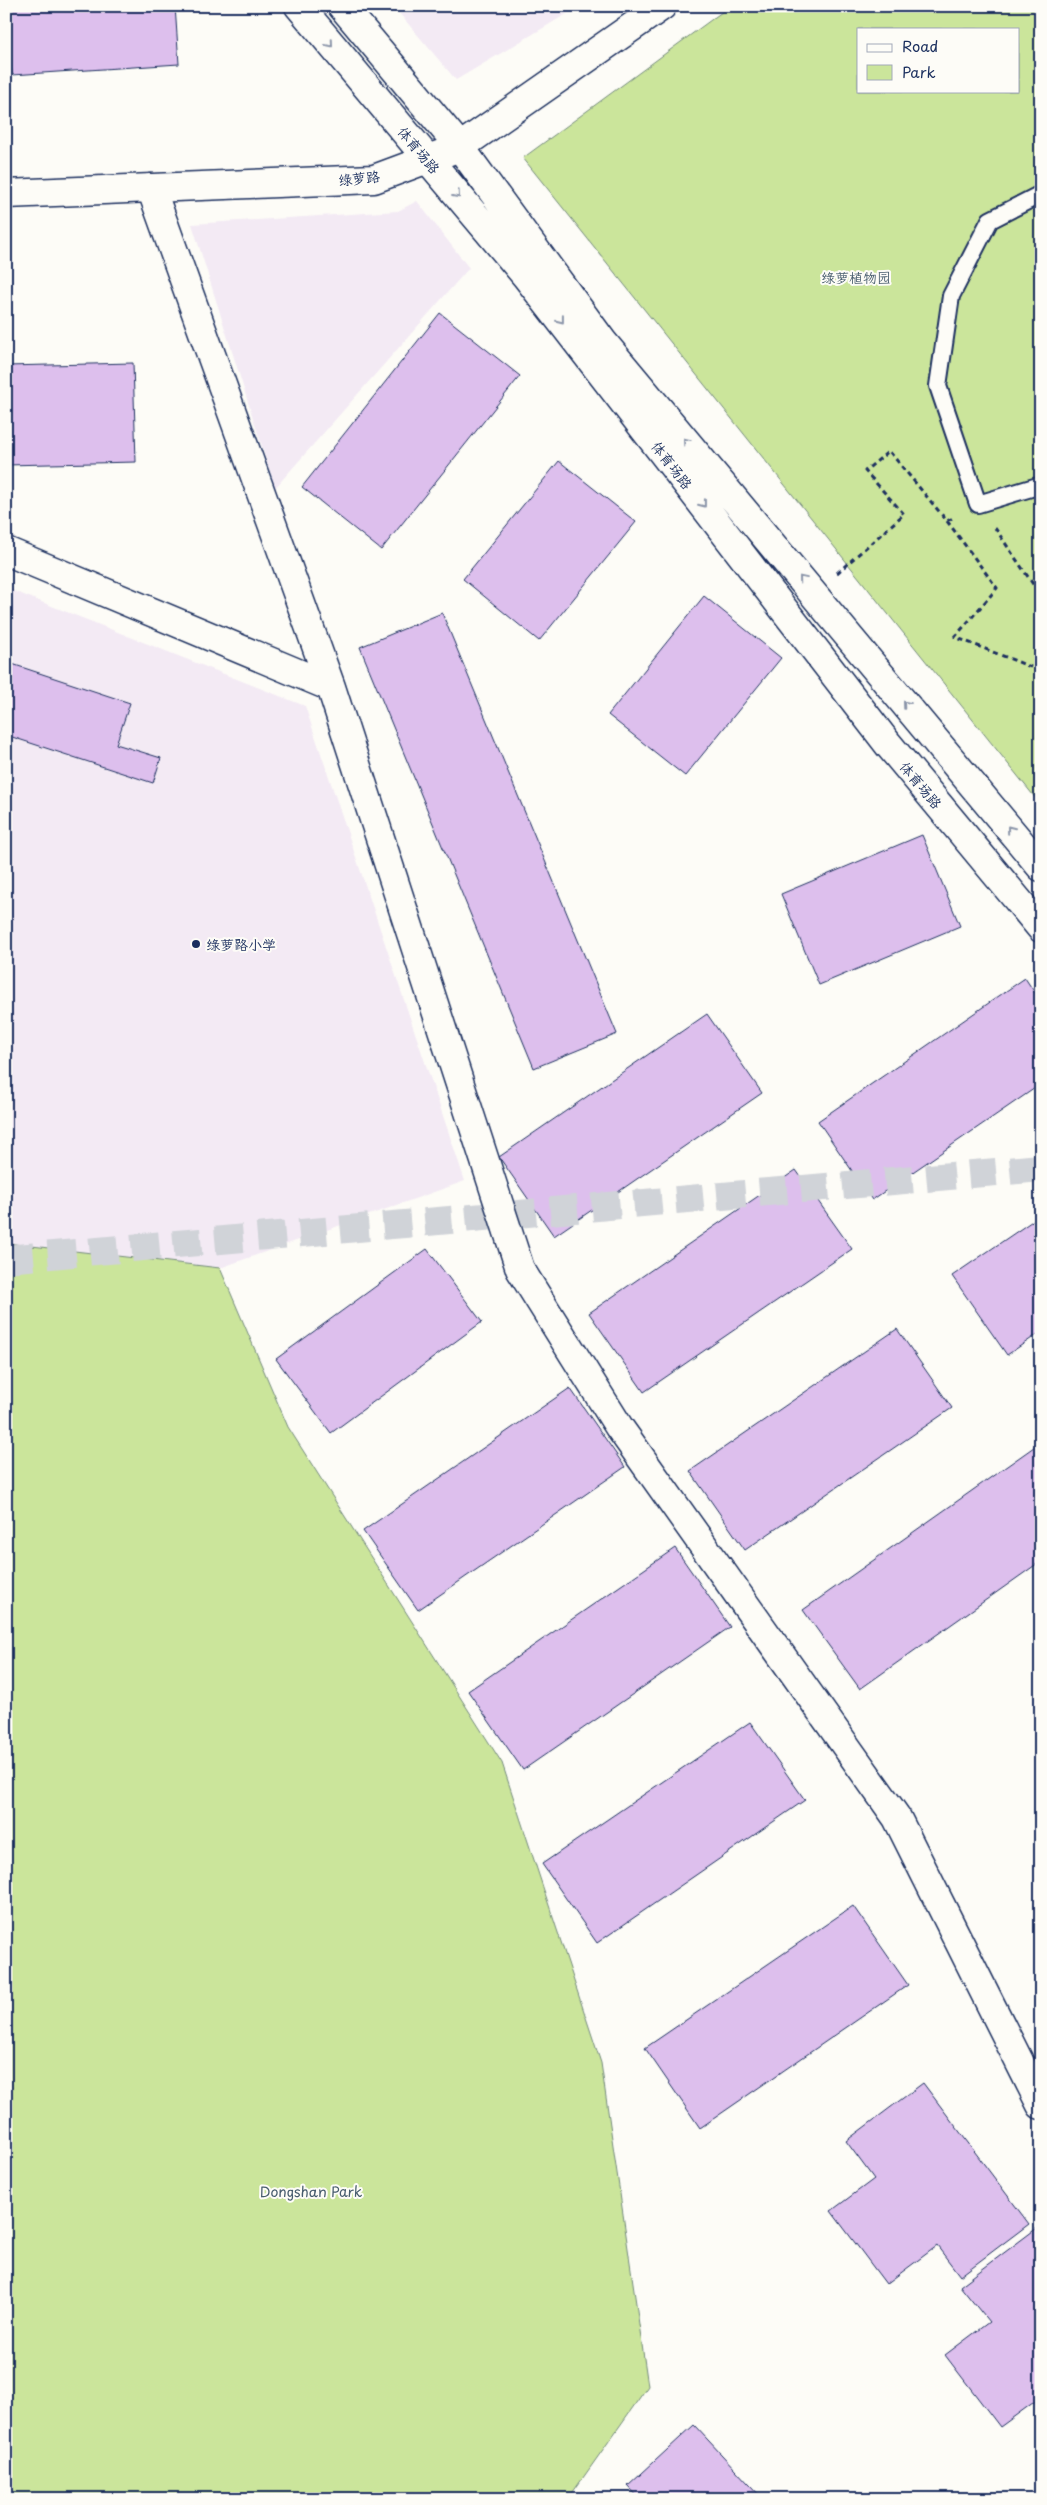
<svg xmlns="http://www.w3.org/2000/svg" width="1047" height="2505" viewBox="0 0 1047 2505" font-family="'Playpen Sans','LXGW WenKai TC',sans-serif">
	<rect width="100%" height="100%" fill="#fdfcf7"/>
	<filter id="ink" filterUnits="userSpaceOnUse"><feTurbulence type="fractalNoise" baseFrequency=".02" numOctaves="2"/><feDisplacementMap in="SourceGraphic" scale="10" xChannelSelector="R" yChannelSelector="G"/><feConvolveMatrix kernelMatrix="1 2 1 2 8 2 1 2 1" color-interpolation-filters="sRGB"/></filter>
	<g filter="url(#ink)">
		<path fill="#f3eaf4" d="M393,6H580L456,80Z
			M417,201L469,268L275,488L192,224L398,211Z
			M6,588L305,706L465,1181L220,1268L6,1243Z"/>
		<path fill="#cbe59b" stroke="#738a7c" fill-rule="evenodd" d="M730,6H1041V805L523,158ZM858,29H1018V91H858Z
			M6,1243L220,1268L288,1427L502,1763L601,2063L648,2386L568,2499H6Z"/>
		<path fill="#ddbfed" stroke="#1b2f5e" d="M7,6H175L179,64L12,75Z
			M440,313L520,376L381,550L302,487Z
			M133,363L136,462L6,465V366Z
			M559,461L636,522L539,641L463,579Z
			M704,596L781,658L685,776L608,715Z
			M442,613L617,1034L534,1068L360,647Z
			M6,619L12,621L6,640Z
			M6,662L130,703L116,744L161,758L153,783L6,735Z
			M922,835L960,926L819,985L781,894Z
			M1025,978L1041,1002V1084L872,1200L818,1121Z
			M707,1014L762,1093L554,1236L499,1157Z
			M796,1170L852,1249L644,1392L589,1313Z
			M1041,1215V1332L1007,1355L952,1276Z
			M427,1249L482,1322L331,1433L276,1359Z
			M897,1329L952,1408L745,1550L690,1471Z
			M570,1388L625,1467L418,1610L363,1531Z
			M1041,1442V1561L860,1689L803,1610Z
			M675,1548L730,1627L523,1770L468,1691Z
			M750,1722L805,1800L597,1943L542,1864Z
			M853,1906L908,1985L700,2128L645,2048Z
			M923,2083L1029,2224L960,2276L937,2246L886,2284L831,2211L874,2179L846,2141Z
			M1037,2228L1041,2233V2397L1000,2427L945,2355L989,2322L960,2286Z
			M694,2425L763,2499H640L628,2486Z"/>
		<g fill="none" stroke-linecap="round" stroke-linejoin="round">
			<path stroke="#d0d3d8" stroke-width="28" stroke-dasharray="28 14" stroke-linecap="butt" d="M6,1259L1041,1168"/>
			<g stroke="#1b2f5e" stroke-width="20">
				<path id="lane" d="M1041,194L990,220L951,296L938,386L978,504L1041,485"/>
			</g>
			<g stroke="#1b2f5e" stroke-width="31">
				<path id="street" d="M151,188L331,687L520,1269L619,1427L897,1818L1041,2105
					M6,551L331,687"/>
			</g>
			<g stroke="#1b2f5e" stroke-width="31">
				<path id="secondary" d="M299,6L526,276L888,744L1041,928
					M342,6L460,147L603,342L1041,867
					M6,194L374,179L460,147L662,6"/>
			</g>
			<path stroke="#1b2f5e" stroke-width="3" stroke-dasharray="5 4" stroke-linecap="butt" d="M947,521L997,588L955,637L1041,671
				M995,528L1041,596
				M837,573L904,514L865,471L889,451L947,521L955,517"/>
			<use href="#lane" stroke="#fdfcf7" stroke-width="16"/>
			<use href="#street" stroke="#fdfcf7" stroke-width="28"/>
			<use href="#secondary" stroke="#fdfcf7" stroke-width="28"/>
		</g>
		<defs><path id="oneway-chevron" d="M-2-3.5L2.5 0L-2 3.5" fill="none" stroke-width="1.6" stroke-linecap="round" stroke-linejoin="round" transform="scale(1.25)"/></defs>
		<g stroke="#8c96aa">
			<use href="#oneway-chevron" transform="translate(330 44) rotate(50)"/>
			<use href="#oneway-chevron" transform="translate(457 195) rotate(49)"/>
			<use href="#oneway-chevron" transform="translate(561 320) rotate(52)"/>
			<use href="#oneway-chevron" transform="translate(686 441) rotate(-130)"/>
			<use href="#oneway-chevron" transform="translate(703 504) rotate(52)"/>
			<use href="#oneway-chevron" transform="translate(802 579) rotate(-130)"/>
			<use href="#oneway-chevron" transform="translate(906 704) rotate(-130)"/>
			<use href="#oneway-chevron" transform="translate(1010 829) rotate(-129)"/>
		</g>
	</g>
	<circle fill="#1b2f5e" stroke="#fdfcf7" stroke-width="2" cx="196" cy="944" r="5"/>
	<g text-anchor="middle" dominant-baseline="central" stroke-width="4" stroke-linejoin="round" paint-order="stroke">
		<g font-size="14" fill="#1b2f5e" stroke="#fdfcf7">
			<text transform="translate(419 150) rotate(50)">体育场路</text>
			<text transform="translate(359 178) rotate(-6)">绿萝路</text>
			<text transform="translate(672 465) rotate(52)">体育场路</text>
			<text transform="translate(921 785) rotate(50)">体育场路</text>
		</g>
		<g font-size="14" fill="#475c6d" stroke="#fdfcf7">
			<text x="856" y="277">绿萝植物园</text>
			<text x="311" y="2191">Dongshan Park</text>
		</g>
		<g font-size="14" fill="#1b2f5e" stroke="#fdfcf7" text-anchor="start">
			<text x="206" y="944">绿萝路小学</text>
		</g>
	</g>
	<rect width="1047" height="2505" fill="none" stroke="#fdfcf7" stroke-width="25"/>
	<rect x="12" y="12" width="1022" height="2480" fill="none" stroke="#1b2f5e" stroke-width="2" filter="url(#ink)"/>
	<rect x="857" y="28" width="162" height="65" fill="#fdfcf7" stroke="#a3aaba"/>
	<rect x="867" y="44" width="25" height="8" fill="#fdfcf7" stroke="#a3aaba"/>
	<text x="902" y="52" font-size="15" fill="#1b2f5e">Road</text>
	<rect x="867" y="65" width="25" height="15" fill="#cbe59b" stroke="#a3aaba"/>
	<text x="902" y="78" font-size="15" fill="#1b2f5e">Park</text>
</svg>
